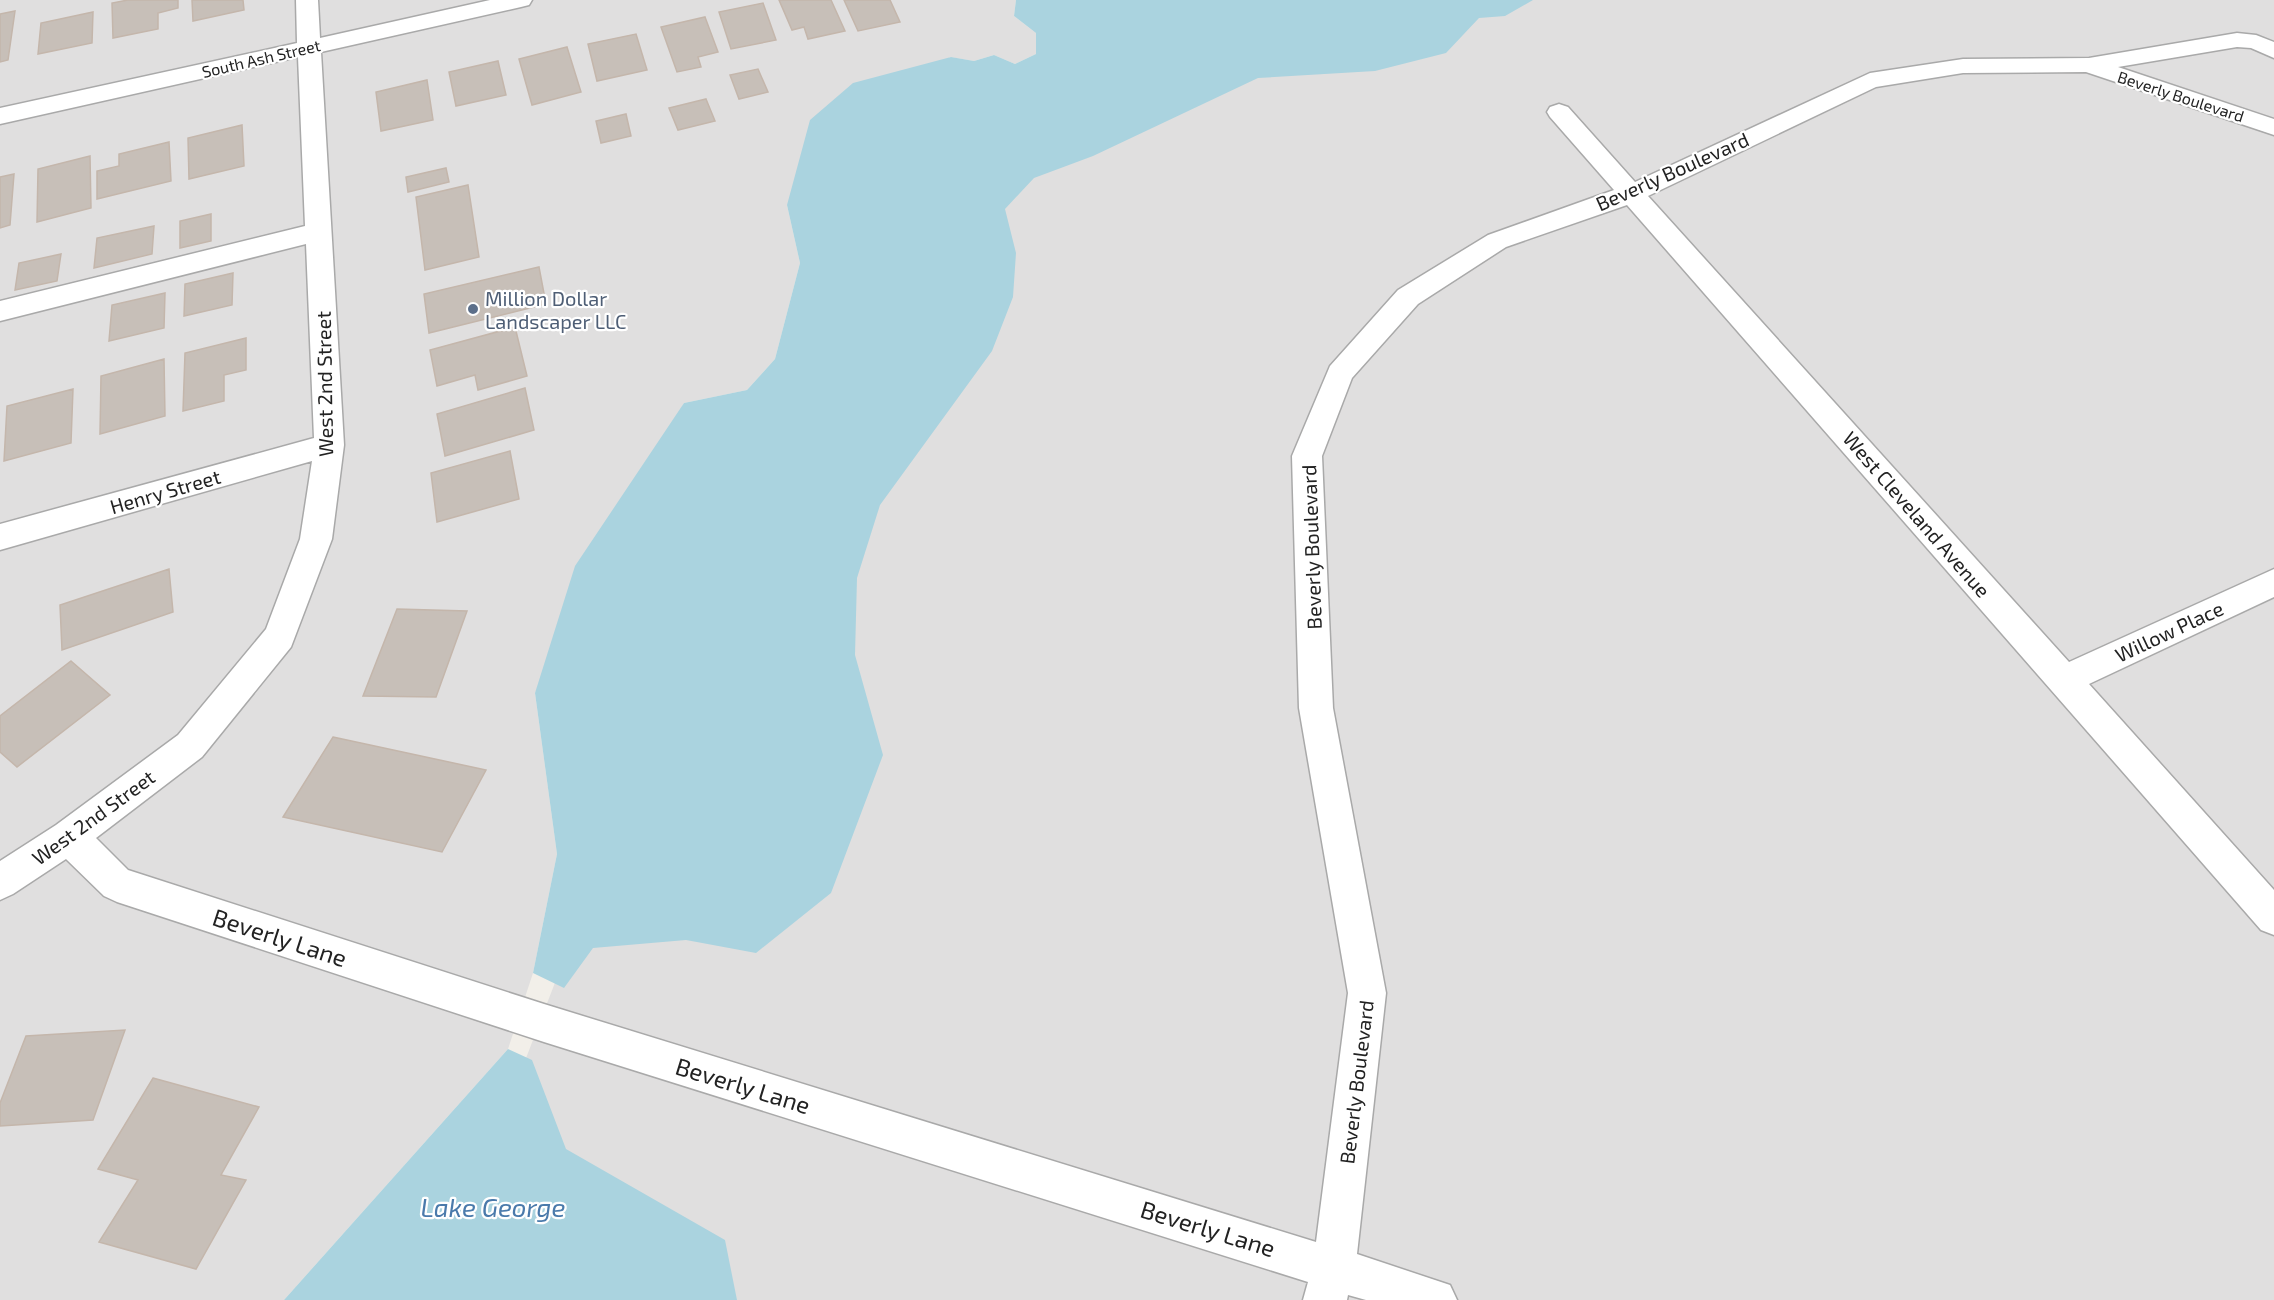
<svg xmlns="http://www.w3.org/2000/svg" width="2274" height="1300" viewBox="0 0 2274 1300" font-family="'Exo 2',sans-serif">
	<rect width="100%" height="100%" fill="#f2efe9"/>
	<path fill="#e0dfdf" d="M0,0H1016L1014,16L1036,33V54L1015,64L994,55L974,61L950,57L787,205L800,263L775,359L747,390L684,403L535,693L557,854L533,973L508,1049L284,1300H0Z
		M1448,0H2274V1300H628L518,1079L594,881L986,166Z"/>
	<path fill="#aad3df" d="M1016,0H1533L1505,16L1479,18L1446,53L1375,71L1258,78L1093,156L1034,178L1005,209L1016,253L1013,297L992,351L880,505L857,578L855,655L883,755L831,893L756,953L686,940L593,948L564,988L533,973L557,854L535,693L575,566L684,403L747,390L775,359L800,263L787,205L810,120L853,83L951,57L974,61L994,55L1015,64L1036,54V33L1014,16Z
		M508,1049L532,1060L566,1149L725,1240L737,1300H284Z"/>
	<path fill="#c7bfb8" stroke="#c4b6ab" stroke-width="1.5" d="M128,0H178V8L158,13V29L113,38L112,3Z
		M192,0H243L244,10L193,21Z
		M779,0H831L845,31L808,39L804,27L792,30Z
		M844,0H890L900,22L858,31Z
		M763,3L776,40L731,49L719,12Z
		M15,11L8,60L0,62V14Z
		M93,12L92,43L38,54L41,23Z
		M705,17L718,52L698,57L701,67L677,72L661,27Z
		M636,34L647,70L597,81L588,44Z
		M567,47L581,92L532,105L519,59Z
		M498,61L506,95L456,106L449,72Z
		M758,69L768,92L739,99L730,75Z
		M427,80L433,120L381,131L376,92Z
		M706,99L715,121L678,130L669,108Z
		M626,114L631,136L601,143L596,121Z
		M242,125L244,166L189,179L188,138Z
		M169,142L171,181L97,199V171L119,166V154Z
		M90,156L91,208L37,222L38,169Z
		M446,168L449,182L408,192L406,177Z
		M14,174L10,225L0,228V177Z
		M468,185L479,257L425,270L416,197Z
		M211,214V241L180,248V221Z
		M154,226L152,254L94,268L97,238Z
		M61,254L57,281L15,290L19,263Z
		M539,267L546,304L429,333L424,294Z
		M233,273L232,305L184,316L185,284Z
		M165,293L164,328L109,341L112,305Z
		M515,327L527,376L478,390L475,375L437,386L430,350Z
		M246,338V370L224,375V401L183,411L185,353Z
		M164,359L165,416L100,434L101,376Z
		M525,388L534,430L445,456L437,414Z
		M73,389L71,443L4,461L7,406Z
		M510,451L519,499L437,522L431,473Z
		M169,569L173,612L62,650L60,605Z
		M397,609L467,611L436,697L363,696Z
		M71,661L110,695L17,767L0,752V716Z
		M333,737L486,770L442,852L283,817Z
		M125,1030L93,1120L0,1126V1103L26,1036Z
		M153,1078L259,1107L221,1175L246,1180L196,1269L99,1242L138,1180L98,1169Z"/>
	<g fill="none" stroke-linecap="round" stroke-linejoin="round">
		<g stroke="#a9a9a9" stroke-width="3">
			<path id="minor" d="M296,0H318L320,38L490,0H532L529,5L521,7L321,52L344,445L332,539L291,647L202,757L96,838L128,870L544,1004L1316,1242L1348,993L1299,708L1292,456L1330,366L1398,290L1488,235L1614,190L1550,117L1547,112L1550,107L1559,104L1568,107L1635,182L1870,73L1963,59L2089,58L2237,33L2256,35L2274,42V58L2251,48L2237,47L2118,67L2274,119V135L2086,72L1963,73L1876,87L1648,196L2069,662L2274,569V597L2089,684L2274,890V935L2261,930L1627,205L1506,247L1418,304L1352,378L1322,456L1333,708L1386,993L1357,1254L1450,1285L1457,1300H1366L1348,1295L1347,1300H1303L1308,1282L544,1042L117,902L104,896L66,859L13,894L0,900V861L56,825L178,735L266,629L300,539L312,461L0,550V524L314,438L306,244L0,321V301L305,226L298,57L0,124V108L297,43Z"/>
		</g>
		<use href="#minor" fill="#fff" fill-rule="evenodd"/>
	</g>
	<circle fill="#5c6f8a" stroke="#fff" stroke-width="2" cx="473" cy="309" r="6"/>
	<g text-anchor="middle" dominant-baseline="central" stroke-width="4.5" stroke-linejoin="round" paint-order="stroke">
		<g font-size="16" fill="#222" stroke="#fff">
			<text transform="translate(261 58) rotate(-13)">South Ash Street</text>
			<text transform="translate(2181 96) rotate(18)">Beverly Boulevard</text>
		</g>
		<g font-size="20" fill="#222" stroke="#fff">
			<text transform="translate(1672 171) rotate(-24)">Beverly Boulevard</text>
			<text transform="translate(324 384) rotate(-91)">West 2nd Street</text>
			<text transform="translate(165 491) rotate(-16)">Henry Street</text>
			<text transform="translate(1917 514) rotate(49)">West Cleveland Avenue</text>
			<text transform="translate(1311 547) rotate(-92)">Beverly Boulevard</text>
			<text transform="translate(2169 631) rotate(-25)">Willow Place</text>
			<text transform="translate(93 817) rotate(-36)">West 2nd Street</text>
			<text transform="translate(1356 1082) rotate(-83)">Beverly Boulevard</text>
		</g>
		<g font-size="20" fill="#4e5e75" stroke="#fff" text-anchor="start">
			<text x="485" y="298">Million Dollar<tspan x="485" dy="23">Landscaper LLC</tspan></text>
		</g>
		<g font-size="24" fill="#222" stroke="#fff">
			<text transform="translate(280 937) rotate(18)">Beverly Lane</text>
			<text transform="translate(743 1085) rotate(17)">Beverly Lane</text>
			<text transform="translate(1208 1228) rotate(17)">Beverly Lane</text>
		</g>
		<g font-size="26" font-style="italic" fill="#4a7aab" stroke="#fff">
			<text x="493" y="1206">Lake George</text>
		</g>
	</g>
</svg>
